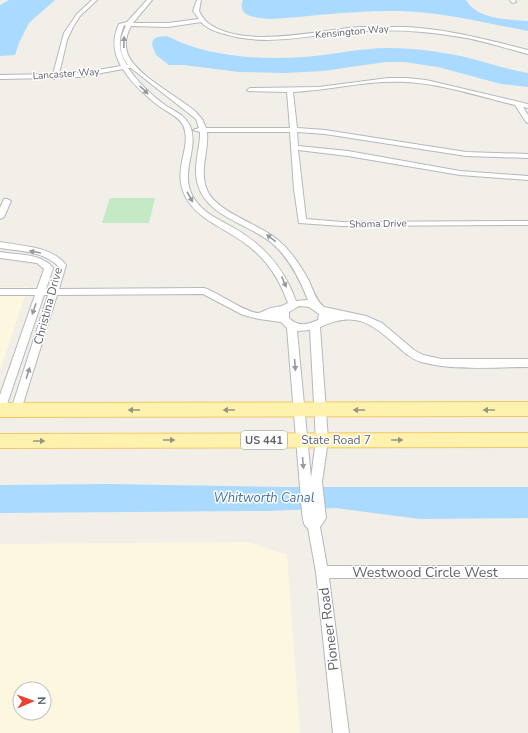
<svg xmlns="http://www.w3.org/2000/svg" width="528" height="733" viewBox="0 0 528 733" font-family="'Nunito Sans',sans-serif">
	<rect width="100%" height="100%" fill="#f1efe8"/>
	<path fill="#fef7e0" fill-rule="evenodd" d="M0,287H28L0,371Z
		M248,542L287,555L300,733H0V544ZM20,689H44V713H20Z"/>
	<path fill="#c5e8c5" d="M110,198H155L149,223H102Z"/>
	<path fill="#aadaff" d="M9,0H55L29,23L19,43L15,55L0,56V5Z
		M243,0H466C478,20 507,19 528,21V31C485,23 443,12 399,11C356,10 314,16 271,19C259,18 236,18 243,0Z
		M167,36C207,57 259,60 304,57C332,55 360,48 388,48C415,48 443,52 469,58C489,63 508,70 528,73V87L501,84L438,67L404,62H386L323,71L286,73L239,72L184,65H169L156,55L152,45L153,40L157,37Z
		M108,484L281,487H528V518L420,519L335,508L269,511L0,513V485Z"/>
	<g fill="none" stroke-linecap="round" stroke-linejoin="round">
		<g stroke="#b5b8bc" stroke-width="2">
			<path id="minor" d="M92,0H97L80,16L73,27L67,40L59,74L80,73L121,66C113,52 112,39 119,24L127,22L147,0H152L133,23H168L199,19L193,11L197,0H201L199,11C201,15 204,20 208,23C244,50 318,30 360,27C375,27 391,27 406,27C447,29 488,40 528,50V54C504,48 479,39 454,36C424,31 391,29 360,31C315,33 270,48 225,34C217,32 207,29 201,22L168,27L131,26C126,35 124,45 128,55C137,76 179,97 196,112L202,119L206,128H290L287,92L248,91L247,90L250,88L319,87L388,78H406L426,80L528,104V108L523,107L528,115V123L526,122L515,105C481,97 440,83 405,82C368,80 331,90 293,92L297,128L325,130L466,152L528,154V158L466,156L325,134L297,132L298,146L348,151L460,171L528,176V180L460,175L348,156L298,150L306,219L342,222L528,221V225L342,226L299,223L294,189L290,132H207C209,153 198,172 208,192C219,213 259,224 278,240C291,251 301,266 309,281C313,290 316,301 324,307L366,316L382,323L414,350L423,355L442,359H528V367C493,367 455,371 421,362C411,359 404,352 396,345C370,322 355,311 320,327L328,440L322,482L326,518L320,527L327,566H528V578H329L349,733H333L316,572L308,528C303,526 303,518 302,512L287,328L281,322L259,319L243,315L203,294L57,295L21,410L20,413L16,414L12,413L11,410L48,295H44L5,410L4,413L0,414V395L35,295H0V289H37L44,269L37,263L0,258V252C16,255 43,253 53,268L46,289H50L58,266C43,251 19,251 0,248V242C21,246 52,246 66,265L59,289L204,288C218,292 247,314 259,313C263,312 267,309 271,308C279,306 279,308 288,303C276,270 260,251 229,233C215,224 201,218 190,204C167,172 194,149 183,125C178,116 167,112 159,106C146,96 132,84 123,69L80,77H57L54,79L51,78L0,79V75L53,74L64,33L77,14ZM124,25L126,26C119,39 118,52 128,65H127C118,51 118,40 124,25ZM128,68H131L196,119L199,128L193,130L200,132V136C199,152 193,169 198,185C207,217 250,224 273,244C290,259 300,280 308,300L296,301C284,268 264,245 234,228C220,220 205,214 195,200C177,174 200,150 190,126C185,115 174,111 165,105C151,95 138,82 128,68ZM299,306L309,307L319,314L318,320C307,325 298,327 289,318V312ZM310,330L316,440L311,478L297,331Z
				M510,0H515L516,2L512,3Z
				M4,199H7L11,201L4,217L0,219V208Z"/>
		</g>
		<g stroke="#f2c960" stroke-width="2">
			<path id="primary" d="M528,402V416L0,417V403Z
				M528,433V447L0,448V434Z"/>
		</g>
		<use href="#minor" fill="#fff" fill-rule="evenodd"/>
		<use href="#primary" fill="#fff2af" fill-rule="evenodd"/>
	</g>
	<defs><path id="oneway-solid" d="M-6-.8H1V-3.2L6.5 0L1 3.2V.8H-6Z"/></defs>
	<g fill="#979a9d">
		<use href="#oneway-solid" transform="translate(124 42) rotate(-88)"/>
		<use href="#oneway-solid" transform="translate(144 90) rotate(44)"/>
		<use href="#oneway-solid" transform="translate(190 197) rotate(61)"/>
		<use href="#oneway-solid" transform="translate(271 238) rotate(-142)"/>
		<use href="#oneway-solid" transform="translate(35 252) rotate(-170)"/>
		<use href="#oneway-solid" transform="translate(284 282) rotate(66)"/>
		<use href="#oneway-solid" transform="translate(34 309) rotate(109)"/>
		<use href="#oneway-solid" transform="translate(295 365) rotate(86)"/>
		<use href="#oneway-solid" transform="translate(28 373) rotate(-72)"/>
		<use href="#oneway-solid" transform="translate(303 463) rotate(85)"/>
	</g>
	<g fill="#979581">
		<use href="#oneway-solid" transform="translate(134 410) rotate(-180)"/>
		<use href="#oneway-solid" transform="translate(229 410) rotate(-180)"/>
		<use href="#oneway-solid" transform="translate(359 410) rotate(180)"/>
		<use href="#oneway-solid" transform="translate(489 410) rotate(180)"/>
		<use href="#oneway-solid" transform="translate(169 440)"/>
		<use href="#oneway-solid" transform="translate(397 440)"/>
		<use href="#oneway-solid" transform="translate(39 441)"/>
	</g>
	<g text-anchor="middle" dominant-baseline="central" stroke-width="3" stroke-linejoin="round" paint-order="stroke">
		<g font-size="10" fill="#5f6368" stroke="#fff">
			<text transform="translate(352 32) rotate(-5)">Kensington Way</text>
			<text transform="translate(66 74) rotate(-4)">Lancaster Way</text>
			<text transform="translate(378 224) rotate(-1)">Shoma Drive</text>
		</g>
		<rect fill="#fff" stroke="#8f9295" stroke-width="1" x="241" y="431" width="46" height="18" rx="3"/>
		<g font-size="11" font-weight="bold" fill="#5f6368">
			<text x="264" y="440">US 441</text>
		</g>
		<g font-size="12" fill="#5f6368" stroke="#fff">
			<text transform="translate(48 306) rotate(-75)">Christina Drive</text>
			<text x="336" y="440">State Road 7</text>
		</g>
		<g font-size="13" font-style="italic" fill="#4174aa" stroke="#fff">
			<text x="264" y="498">Whitworth Canal</text>
		</g>
		<g font-size="14" fill="#5f6368" stroke="#fff">
			<text x="425" y="572">Westwood Circle West</text>
			<text transform="translate(329 629) rotate(-97)">Pioneer Road</text>
		</g>
	</g>
	<g transform="translate(32 701) rotate(88)"><circle r="19" fill="#ffffff" stroke="#bfc1c3"/>
	<path d="M0-3L7 15L0 10L-7 15Z" fill="#ea4335"/>
	<text y="-6" font-size="11" font-weight="bold" text-anchor="middle" fill="#5f6368">N</text>
	</g>
</svg>
